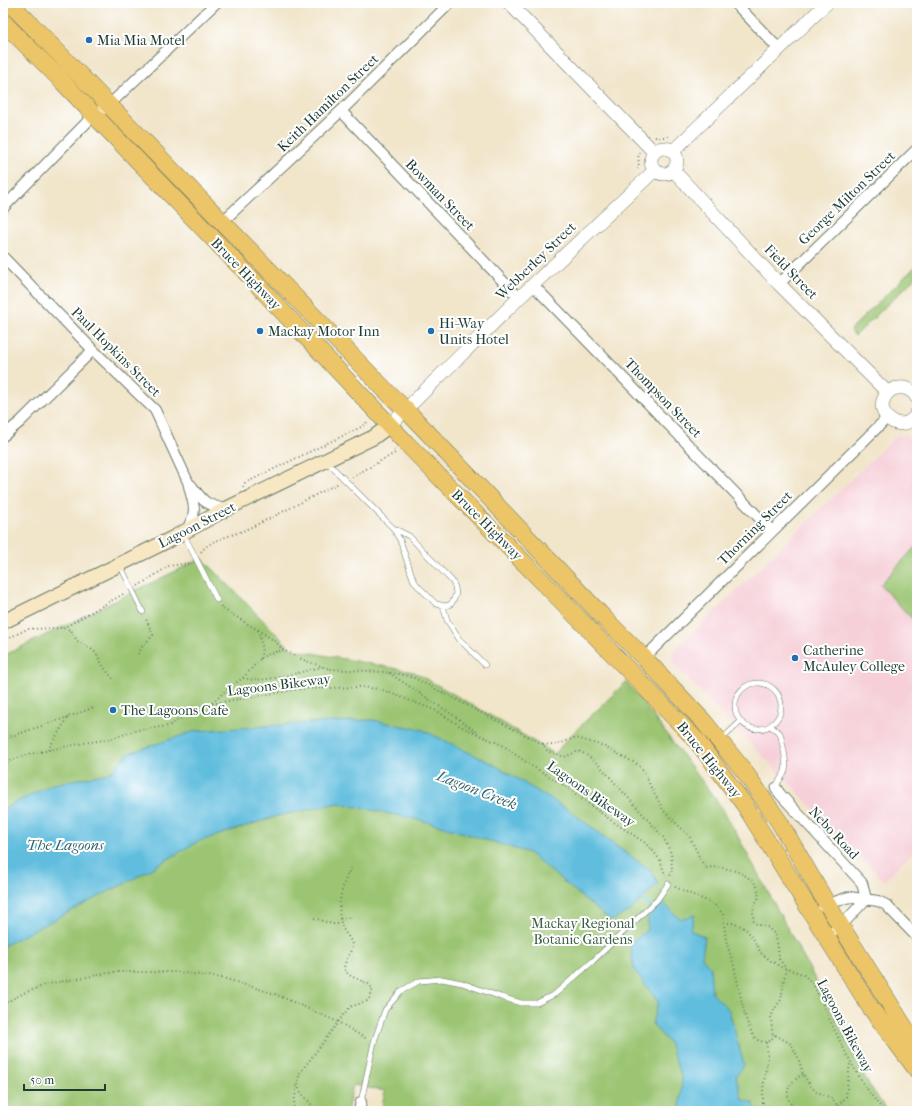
<svg xmlns="http://www.w3.org/2000/svg" width="920" height="1114" viewBox="0 0 920 1114" font-family="'IM FELL French Canon',serif">
	<rect width="100%" height="100%" fill="#fff"/>
	<filter id="ink" filterUnits="userSpaceOnUse"><feTurbulence type="fractalNoise" baseFrequency=".025" numOctaves="2"/><feDisplacementMap in="SourceGraphic" scale="8" xChannelSelector="R" yChannelSelector="G"/><feConvolveMatrix kernelMatrix="1 2 1 2 8 2 1 2 1" color-interpolation-filters="sRGB"/></filter>
	<filter id="wash" filterUnits="userSpaceOnUse"><feTurbulence type="fractalNoise" baseFrequency=".012" numOctaves="4" result="noise"/><feDisplacementMap in="SourceGraphic" scale="16" xChannelSelector="R" yChannelSelector="G"/><feGaussianBlur stdDeviation="0.9" result="paint"/><feColorMatrix in="noise" values="0 0 0 0 0 0 0 0 0 0 0 0 0 0 0 0 0 1.4 0 .05"/><feComposite in="paint" operator="in"/></filter>
	<g filter="url(#wash)">
		<rect width="100%" height="100%" fill="#f1e5ca"/>
		<path fill="#f6cfd8" d="M897,435H906L917,446V848L884,881L672,663V653Z"/>
		<path fill="#9bc572" stroke="#5d8153" d="M917,265V276L855,336L850,330Z
			M917,545V624L880,585Z
			M202,558L291,649L414,672L476,707L555,754L567,739L626,682L634,691L723,809L828,1003L866,1080L887,1111H381L385,1091L353,1085L347,1111H3V656Z"/>
		<path fill="#60bdde" stroke="#407d89" d="M372,720L423,730L493,764L570,811L619,848L652,871L658,884L630,911L611,921L529,853L428,822L339,803L277,816L197,842L137,877L3,946V809L53,784L109,773L129,753L195,731L313,723Z
			M663,903L680,919L695,915L690,930L705,937L702,958L710,966L712,993L729,1010L744,1065L736,1076L742,1099L753,1103L756,1111H681L680,1109L682,1079L669,1043L652,1024L658,1002L634,970L630,943L647,930L648,917Z"/>
		<g fill="none" stroke-linecap="round" stroke-linejoin="round">
			<path stroke="#60bdde" stroke-width="3" d="M640,896L657,914"/>
		</g>
	</g>
	<g filter="url(#ink)">
		<g fill="none" stroke-linecap="round" stroke-linejoin="round">
			<g stroke="#687868" stroke-width="6">
				<path id="service" d="M326,461L393,528L400,540L413,579L417,585L436,604L446,606L451,604L454,599L456,594L455,587L452,581L409,536L393,528
					M183,533L217,600
					M120,565L143,612
					M443,606L447,620L459,639L485,665
					M735 706a23 23 0 1 1 46 0a23 23 0 1 1-46 0Z
					M770,726L780,733C782,743 788,762 785,771C783,778 777,781 776,788
					M722,739L740,722
					M361,1102L374,1042L385,1010L401,991L419,981L442,979L462,983L501,997L521,1003H537L555,994L593,961L657,900L668,884"/>
			</g>
			<g stroke="#687868" stroke-width="12">
				<path id="minor" d="M735,3L779,49
					M341,111L519,298
					M3,208L94,115L109,105L216,3
					M222,222L341,111L450,3
					M3,257L93,350L155,410L188,482L193,502L194,509L193,517L187,530
					M779,284L917,149
					M533,285L772,531
					M3,436L20,422L93,350
					M191,485C203,501 205,505 226,509
					M644,658L887,418
					M776,788L780,794L862,883L866,899
					M823,906L849,897L878,901L886,905L917,937
					M825,937L841,926L866,899
					M359,1111L361,1102"/>
			</g>
			<g stroke="#687868" stroke-width="14">
				<path id="tertiary" d="M509,3L654,152
					M651 161a13 13 0 1 1 26 0a13 13 0 1 1-26 0Z
					M673,151L827,3
					M673,170L779,284L888,393
					M917,398C913,391 907,387 899,388C893,388 889,391 886,395C871,416 905,437 917,413
					M390,425L519,298L654,171"/>
			</g>
			<g stroke="#687868" stroke-width="16">
				<path id="secondary" d="M3,622L173,538L226,509L374,437L390,425"/>
			</g>
			<g stroke="#687868" stroke-width="18">
				<path id="trunk" d="M10,3L390,395L406,410L605,619L644,658L704,722L744,771L780,823L827,904L905,1028L917,1043
					M3,22L59,78L94,115L251,278L407,444L550,589L697,741L744,804L870,1007L917,1070"/>
			</g>
			<path stroke="#687868" stroke-width="2" stroke-dasharray="1 3" stroke-linecap="butt" d="M655,137H671
				M638,169C640,164 637,158 639,152
				M352,477L395,453L394,450
				M243,487L245,483L361,427L366,424L367,421
				M201,552C210,539 233,536 247,529C278,515 309,498 339,483
				M138,586L169,566L189,563
				M221,606L223,609L258,630L276,642L283,650L306,661L330,669L385,672L398,674L412,677L543,744L547,751L564,757L579,751L588,756L600,766L663,837L671,853L672,870L670,876
				M63,628L125,593
				M258,630L262,646L261,658L271,653L283,650
				M3,641L27,629L63,628L71,630L77,641L90,648L96,653L103,666L113,679
				M138,654L142,647L153,635L146,619
				M389,673L453,715L478,733
				M243,678C264,684 299,672 322,667
				M212,703L230,687L244,677L261,658
				M3,739L68,717
				M543,744L551,745H556L574,738L580,739L603,746L637,764L643,770L647,778L651,788L664,811L689,836L705,868C722,865 745,871 756,885C758,888 758,894 759,897C753,908 752,910 754,923L767,927L775,934L778,947L779,959L786,968L781,1000L775,1008L771,1017L772,1033L791,1044L798,1057L803,1074L810,1085L815,1091L831,1098L838,1106L840,1111
				M48,750L68,717L95,707
				M3,764L12,760L30,754L84,743L110,739L137,730L169,726L195,709L211,704L299,689L359,687L380,689L437,711L462,727L504,746L530,765L562,784L612,821L644,842L653,851L660,860L666,878
				M675,887L714,904L723,914L726,941L734,966L742,1003L747,1022L754,1037L759,1041L766,1042L770,1041L775,1035
				M314,918L332,924H341
				M340,919L352,917
				M724,923H735L746,929L754,940L761,953L771,961L781,967L803,974L813,984C834,1027 852,1074 884,1111
				M3,1004L24,993L48,984L114,972H178L223,978L275,994L338,1022L367,1039
				M838,1106L846,1097L850,1063
				M293,1111L297,1084
				M316,1111C307,1095 293,1094 300,1073L345,1013L350,1007L367,1001L371,996L372,991L371,987L368,984L349,975L344,969C344,961 352,952 352,945C351,938 344,933 342,926C335,906 343,883 352,865
				M763,1111V1089L768,1056L766,1042
				M795,1111C783,1093 786,1085 803,1074"/>
			<use href="#service" stroke="#fff" stroke-width="5"/>
			<use href="#minor" stroke="#fff" stroke-width="10"/>
			<use href="#tertiary" stroke="#fff" stroke-width="13"/>
			<use href="#secondary" stroke="#f7e8c3" stroke-width="14"/>
			<use href="#trunk" stroke="#ecc569" stroke-width="17"/>
		</g>
	</g>
	<g fill="#1f6fb2" stroke="#fff" stroke-width="1.5">
		<circle cx="89" cy="40" r="4"/>
		<circle cx="260" cy="331" r="4"/>
		<circle cx="431" cy="331" r="4"/>
		<circle cx="795" cy="658" r="4"/>
		<circle cx="113" cy="710" r="4"/>
	</g>
	<g text-anchor="middle" dominant-baseline="central" stroke-width="4" stroke-linejoin="round" paint-order="stroke">
		<g font-size="14" fill="#1f3d34" stroke="#fff" text-anchor="start">
			<text x="97" y="40">Mia Mia Motel</text>
			<text x="439" y="323">Hi-Way<tspan x="439" dy="16">Units Hotel</tspan></text>
			<text x="268" y="331">Mackay Motor Inn</text>
			<text x="803" y="650">Catherine<tspan x="803" dy="16">McAuley College</tspan></text>
			<text x="121" y="710">The Lagoons Cafe</text>
		</g>
		<g font-size="14" fill="#1f3d34" stroke="#fff">
			<text transform="translate(328 103) rotate(-44)">Keith Hamilton Street</text>
			<text transform="translate(440 195) rotate(46)">Bowman Street</text>
			<text transform="translate(847 198) rotate(-44)">George Milton Street</text>
			<text transform="translate(536 261) rotate(-44)">Webberley Street</text>
			<text transform="translate(791 272) rotate(46)">Field Street</text>
			<text transform="translate(246 274) rotate(46)">Bruce Highway</text>
			<text transform="translate(116 352) rotate(45)">Paul Hopkins Street</text>
			<text transform="translate(663 398) rotate(46)">Thompson Street</text>
			<text transform="translate(197 525) rotate(-27)">Lagoon Street</text>
			<text transform="translate(487 525) rotate(45)">Bruce Highway</text>
			<text transform="translate(755 528) rotate(-45)">Thorning Street</text>
			<text transform="translate(279 685) rotate(-7)">Lagoons Bikeway</text>
			<text transform="translate(709 760) rotate(51)">Bruce Highway</text>
			<text transform="translate(591 794) rotate(35)">Lagoons Bikeway</text>
			<text transform="translate(834 833) rotate(47)">Nebo Road</text>
			<text transform="translate(845 1026) rotate(62)">Lagoons Bikeway</text>
		</g>
		<g font-size="14" fill="#3e5f44" stroke="#fff">
			<text x="583" y="923">Mackay Regional<tspan x="583" dy="16">Botanic Gardens</tspan></text>
		</g>
		<g font-size="15" font-style="italic" fill="#326367" stroke="#fff">
			<text transform="translate(477 790) rotate(21)">Lagoon Creek</text>
			<text x="65" y="845">The Lagoons</text>
		</g>
	</g>
	<rect width="920" height="1114" fill="none" stroke="#fff" stroke-width="16"/>
	<path d="M24 1084v6h81v-6" fill="none" stroke="#1f3d34" stroke-width="2"/>
	<text x="30" y="1084" font-size="12" fill="#1f3d34" stroke="#ffffff" stroke-width="3" paint-order="stroke">50 m</text>
</svg>
